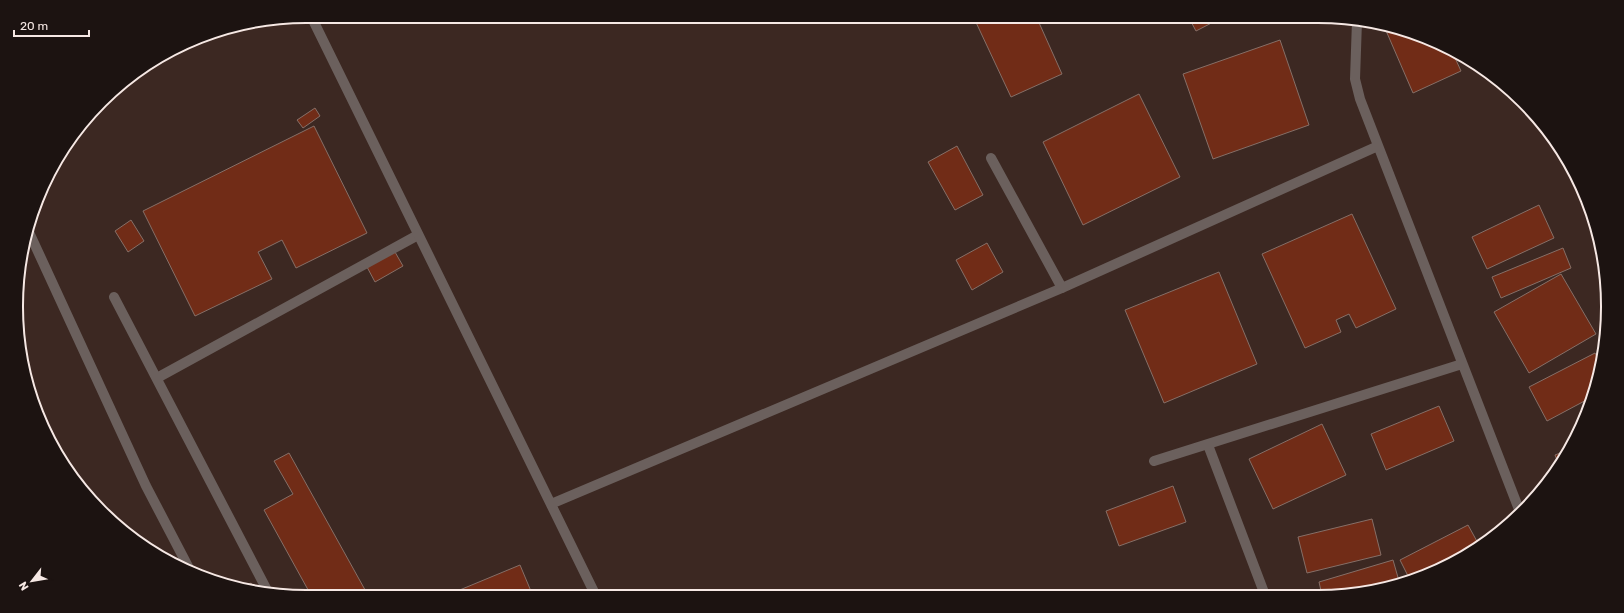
<svg xmlns="http://www.w3.org/2000/svg" width="1624" height="613" viewBox="0 0 1624 613" font-family="Rubik,sans-serif">
	<rect width="100%" height="100%" fill="#3c2822"/>
	<path fill="#712c17" stroke="#866f67" d="M973,16H1036L1062,74L1011,97Z
		M1188,16H1225L1196,31Z
		M1386,25L1393,26L1446,46L1451,49L1461,71L1413,93L1384,26Z
		M1280,40L1309,125L1213,159L1183,74Z
		M1139,94L1180,177L1083,225L1043,142Z
		M315,108L320,116L303,128L297,120Z
		M314,126L367,233L296,268L282,240L258,252L272,279L195,316L143,211Z
		M957,146L983,195L955,210L928,162Z
		M1539,205L1554,238L1487,269L1472,237Z
		M1352,214L1396,309L1356,328L1349,314L1336,320L1341,332L1305,348L1262,254Z
		M131,220L144,241L128,252L115,231Z
		M987,243L1003,272L972,290L956,260Z
		M1563,248L1571,268L1501,298L1492,277Z
		M395,252L403,266L375,282L367,267Z
		M1219,272L1257,364L1164,403L1125,310Z
		M1561,274L1596,334L1529,373L1494,312Z
		M1595,353L1601,364L1598,382L1592,397L1547,421L1529,387Z
		M1439,406L1454,441L1386,470L1371,434Z
		M1322,424L1346,475L1273,509L1249,459Z
		M1570,449L1569,452L1559,465L1555,455Z
		M289,453L369,597H312L264,510L293,494L274,461Z
		M1173,486L1186,522L1119,546L1106,511Z
		M1372,519L1381,555L1307,573L1298,537Z
		M1468,525L1479,545L1446,567L1409,578L1400,560Z
		M1393,560L1399,581L1356,594L1322,595L1319,582Z
		M520,565L533,596L451,597L450,594Z
		M251,583L256,590L242,588Z"/>
	<g fill="none" stroke-linecap="round" stroke-linejoin="round">
		<path stroke="#6b605d" stroke-width="10" d="M114,297L268,592
			M157,378L418,235"/>
		<path stroke="#6b605d" stroke-width="10" d="M311,16L596,596
			M1357,21L1355,79L1360,99L1520,512
			M991,158L1062,288
			M28,230L146,486L191,572
			M1208,445L1265,595
			M1154,461L1462,364
			M551,504L1062,288L1378,146"/>
	</g>
	<path d="M0 0H1624V613H0ZM306 23H1318A283 283 0 0 1 1601 306V307A283 283 0 0 1 1318 590H306A283 283 0 0 1 23 307V306A283 283 0 0 1 306 23Z" fill="#1c1311" fill-rule="evenodd"/>
	<path fill="none" stroke="#f6e8e4" stroke-width="2" d="M306 23H1318A283 283 0 0 1 1601 306V307A283 283 0 0 1 1318 590H306A283 283 0 0 1 23 307V306A283 283 0 0 1 306 23Z"/>
	<g transform="translate(32 581) rotate(239)" stroke="#1c1311" stroke-width="3" paint-order="stroke">
	<path d="M0-3L7 15L0 10L-7 15Z" fill="#f6e8e4"/>
	<text y="-6" font-size="11" font-weight="bold" text-anchor="middle" fill="#f6e8e4">N</text>
	</g>
	<path d="M14 30v6h75v-6" fill="none" stroke="#f6e8e4" stroke-width="2"/>
	<text x="20" y="30" font-size="12" fill="#f6e8e4" stroke="#1c1311" stroke-width="3" paint-order="stroke">20 m</text>
</svg>
